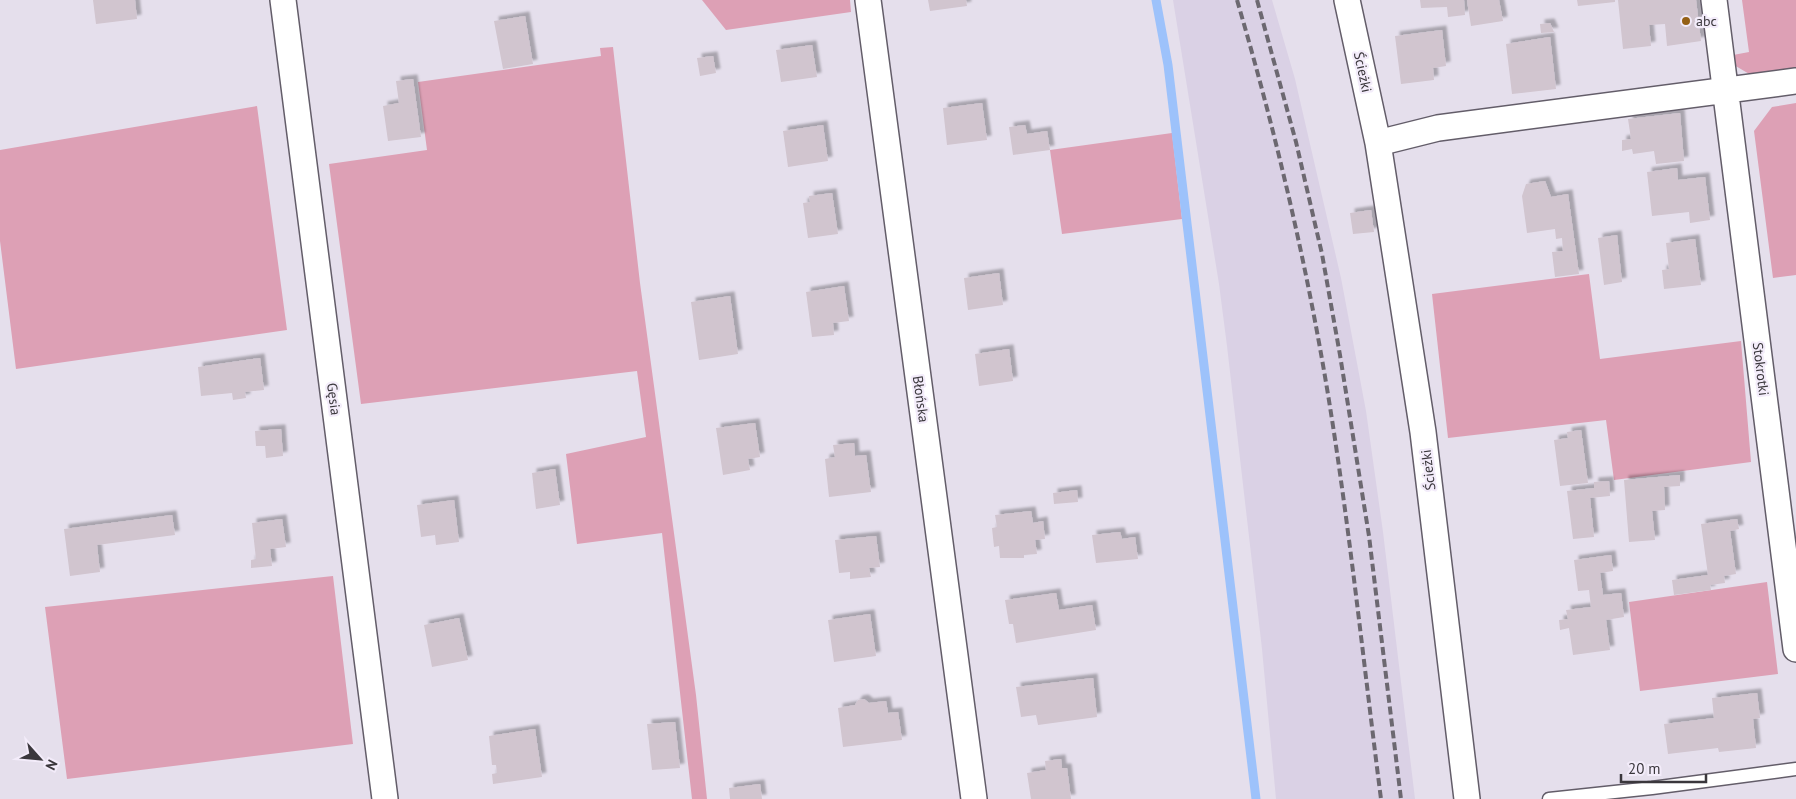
<svg xmlns="http://www.w3.org/2000/svg" width="1796" height="799" viewBox="0 0 1796 799" font-family="'PT Sans',sans-serif">
	<defs>
		<filter id="shadow"><feDropShadow dx="4.5" dy="-4.5" stdDeviation="1" flood-color="#0004"/></filter>
	</defs>
	<rect width="100%" height="100%" fill="#e5dfec"/>
	<path fill="#dad1e5" d="M1173,0H1272L1295,79L1316,170L1341,278L1366,411L1383,532L1415,799H1276L1262,649L1227,346L1219,284Z"/>
	<path fill="#dda0b5" d="M702,0H850L851,12L726,30Z
		M1742,0H1796V70L1751,75L1734,65L1733,55L1749,52Z
		M613,47L640,283L696,695L707,799H692L662,533L577,544L566,454L646,437L637,371L361,404L329,164L427,150L418,82L601,56L600,48Z
		M1796,103V275L1773,278L1754,131L1772,107Z
		M257,106L287,330L16,369L0,241V150Z
		M1172,133L1182,219L1062,234L1050,150Z
		M1589,274L1600,359L1741,341L1751,462L1614,480L1606,420L1448,438L1432,294Z
		M333,576L353,744L67,779L45,607Z
		M1767,582L1778,674L1640,691L1629,602Z"/>
	<g fill="none" stroke-linecap="round" stroke-linejoin="round">
		<path stroke="#9dc2fb" stroke-width="9" d="M1156,0L1168,65L1256,799"/>
	</g>
	<path fill="#d1c5cf" filter="url(#shadow)" d="M93,0H135L137,19L96,24Z
		M928,0H966L967,6L930,11Z
		M1420,0H1464L1465,15L1448,17L1447,7L1421,8Z
		M1467,0H1499L1503,21L1471,26Z
		M1577,0H1615V2L1578,6Z
		M1618,0H1696L1701,41L1667,46L1665,24L1649,25L1651,46L1623,49Z
		M525,16L533,64L503,69L494,21Z
		M1550,23L1554,32L1541,33L1540,24Z
		M1442,30L1446,66L1433,68L1434,80L1401,84L1395,36Z
		M1550,37L1556,89L1512,94L1506,44Z
		M812,45L817,77L781,82L776,50Z
		M713,56L716,73L700,76L697,58Z
		M413,79L421,137L388,141L383,106L399,103L396,81Z
		M982,103L987,140L947,145L943,108Z
		M1680,113L1684,161L1656,164L1654,151L1633,154L1632,149L1622,151V140L1631,139L1628,119Z
		M823,125L828,161L788,167L783,131Z
		M1025,125L1027,134L1047,131L1050,150L1013,155L1009,127Z
		M1677,168L1678,180L1705,177L1710,220L1690,223L1689,212L1652,216L1647,172Z
		M1545,181L1551,197L1568,194L1579,274L1555,277L1552,252L1563,251L1562,238L1556,239L1555,229L1527,233L1522,196L1526,184Z
		M832,193L838,234L808,238L803,203L810,202L809,196Z
		M1371,210L1374,232L1353,234L1350,213Z
		M1617,235L1622,282L1604,285L1598,238Z
		M1695,239L1701,285L1664,289L1662,270L1669,269L1666,243Z
		M999,273L1003,305L968,310L964,278Z
		M844,286L849,321L833,323L834,335L812,337L806,292Z
		M730,296L738,354L699,360L691,302Z
		M1009,349L1013,381L979,386L975,354Z
		M260,358L264,390L245,392L246,398L233,400L232,393L201,396L198,367Z
		M755,423L760,457L748,459L750,470L723,475L716,428Z
		M281,429L283,456L266,458L265,446H256L255,431Z
		M1581,430L1588,483L1560,486L1554,440L1568,438L1567,432Z
		M854,443L855,456L866,455L871,492L829,497L825,459L835,457L833,445Z
		M555,469L560,505L536,509L532,473Z
		M1680,475V486L1664,487L1665,510L1652,511L1655,540L1629,542L1624,480Z
		M1609,481L1610,496L1590,498L1594,537L1573,539L1567,491L1594,488V482Z
		M1077,490L1078,502L1054,504L1053,493Z
		M454,500L459,542L436,545L435,535L421,537L417,505Z
		M1031,511L1033,523L1043,521L1045,539L1035,540L1037,554L1024,555V558H1000L999,546L994,547L992,528L997,527L995,515Z
		M172,515L175,535L97,545L100,572L70,576L64,529Z
		M282,519L286,547L270,549L272,566L251,568V560L256,559L252,523Z
		M1737,519L1739,529L1730,531L1736,574L1724,576L1725,583L1710,585L1711,590L1674,595L1672,580L1708,575L1701,524Z
		M1120,532L1122,539L1135,537L1138,559L1096,563L1092,535Z
		M876,536L880,567L869,568L871,577L850,579V572L839,573L835,540Z
		M1611,555L1613,571L1600,573L1603,595L1621,593L1624,617L1606,620L1610,650L1573,655L1569,628L1560,630L1559,620L1568,619L1566,610L1591,607L1589,590L1578,591L1574,560Z
		M1056,593L1059,610L1092,605L1096,630L1016,643L1013,624H1009L1005,600Z
		M870,614L876,656L834,662L828,620Z
		M459,618L468,660L432,667L424,625Z
		M1093,678L1097,717L1038,725L1036,715L1021,717L1016,687Z
		M1757,693L1760,718L1753,719L1756,748L1719,752L1718,748L1668,754L1664,724L1714,718L1712,698Z
		M864,699L869,703L886,701L888,713L898,712L902,740L843,747L838,708L855,705L858,700Z
		M675,722L680,768L652,770L647,724Z
		M535,729L542,777L493,784L492,774L497,773L496,765H492L489,736Z
		M1061,759L1062,768H1067L1071,799H1031L1027,773L1046,770L1045,761Z
		M760,784L762,799H730L729,788Z"/>
	<g fill="none" stroke-linecap="round" stroke-linejoin="round">
		<g stroke="#635d69" stroke-width="15">
			<path id="lane" d="M1549,799L1652,788L1796,769"/>
		</g>
		<g stroke="#635d69" stroke-width="28">
			<path id="street" d="M283,0L385,799
				M868,0L974,799
				M1347,0L1378,143L1423,432L1467,799
				M1714,0L1796,649
				M1378,143L1438,128L1796,81"/>
		</g>
		<use href="#lane" stroke="#fff" stroke-width="12"/>
		<use href="#street" stroke="#fff" stroke-width="25"/>
		<path stroke="#6c6870" stroke-width="4" stroke-dasharray="8 4" stroke-linecap="butt" d="M1237,0C1278,140 1311,282 1333,426C1352,550 1365,675 1381,799
			M1257,0L1296,142L1322,254L1340,355L1369,536L1401,799"/>
	</g>
	<circle fill="#946015" stroke="#f3ecfa" stroke-width="2" cx="1686" cy="21" r="5"/>
	<g text-anchor="middle" dominant-baseline="central" stroke-width="4.5" stroke-linejoin="round" paint-order="stroke">
		<g font-size="14" fill="#3a373c" stroke="#f3ecfa" text-anchor="start">
			<text x="1696" y="21">abc</text>
		</g>
		<g font-size="14" fill="#3a373c" stroke="#f3ecfa">
			<text transform="translate(1363 72) rotate(78)">Ścieżki</text>
			<text transform="translate(1761 369) rotate(83)">Stokrotki</text>
			<text transform="translate(334 399) rotate(83)">Gęsia</text>
			<text transform="translate(921 399) rotate(82)">Błońska</text>
			<text transform="translate(1428 470) rotate(-97)">Ścieżki</text>
		</g>
	</g>
	<g transform="translate(40 759) rotate(117)" stroke="#f3ecfa" stroke-width="4" paint-order="stroke">
	<path d="M0-4L9 19L0 12L-9 19Z" fill="#3a373c"/>
	<text y="-8" font-size="14" font-weight="bold" text-anchor="middle" fill="#3a373c">N</text>
	</g>
	<path d="M1621 774v8h85v-8" fill="none" stroke="#3a373c" stroke-width="2.5"/>
	<text x="1628" y="774" font-size="15" fill="#3a373c" stroke="#f3ecfa" stroke-width="4" paint-order="stroke">20 m</text>
</svg>
